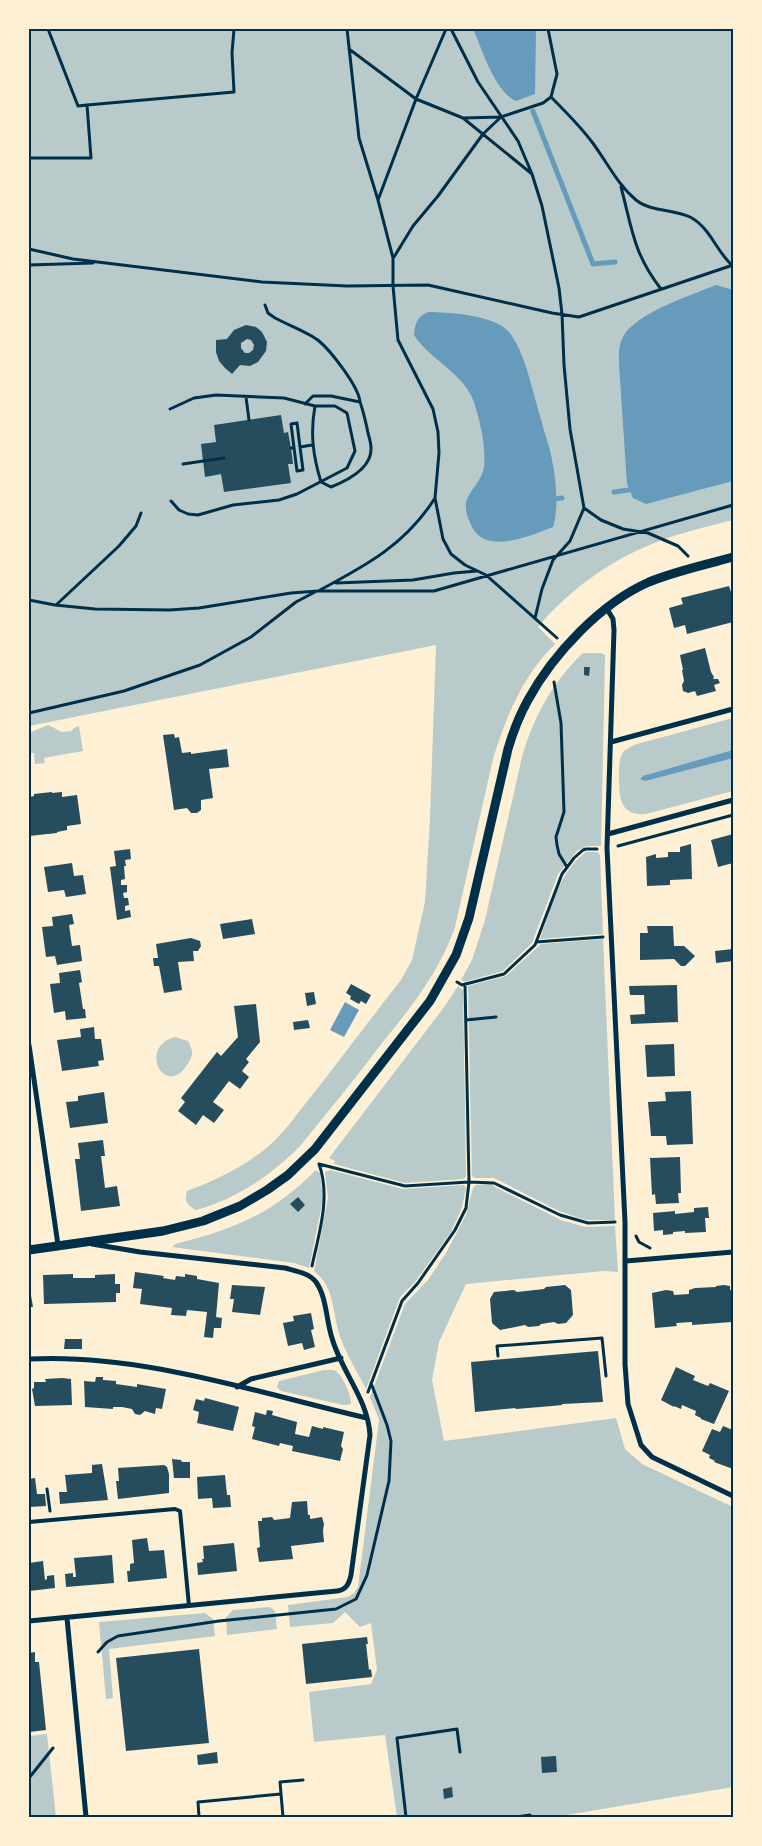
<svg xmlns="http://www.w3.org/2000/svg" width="762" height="1846" viewBox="0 0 762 1846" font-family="'Exo 2',sans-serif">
	<rect width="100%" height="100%" fill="#fdf0d5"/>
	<path fill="#b9caca" d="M29,29H733V520C706,527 678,533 652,544C609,561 568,591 538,627L555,644C523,675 506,717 493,759L455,927C439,973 412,1006 382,1043C356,1078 328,1111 301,1145C272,1175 236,1199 196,1210C187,1205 184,1201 187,1191C214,1181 241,1168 264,1150C282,1136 296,1115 310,1098C341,1059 370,1019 401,980L412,960L425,902L430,818L436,645L29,726Z
		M583,653H601L605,655V659L601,846H586L577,851L558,874L532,943L503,971L464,982L461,980L472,960L485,920L522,757C533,718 553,681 583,653Z
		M733,718V791L646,814C618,816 619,795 619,774C619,767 619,760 622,754C625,749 632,746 637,744Z
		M48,725L62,732L71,731L74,728L79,726L83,751L44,758L45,763L35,764L34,753H29V733Z
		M586,852H597L600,855L603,934L540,939C551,909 559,871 586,852Z
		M603,939L615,1220H588L579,1218L559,1211L494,1178H475L472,1176L468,986L506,976L541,944Z
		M458,986L463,990L466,1176L464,1179L405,1183L334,1164L335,1161L329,1158L445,1006Z
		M175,1037L188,1041C193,1051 194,1055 187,1065C165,1099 137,1047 175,1037Z
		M316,1170L320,1173L323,1199L309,1268L294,1263L172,1247L175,1244C212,1235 250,1223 281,1200C294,1191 305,1181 316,1170Z
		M330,1170L403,1189L464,1185L466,1188L462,1207L451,1232L415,1282L400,1297L366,1389C358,1373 347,1356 341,1339C332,1316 336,1287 314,1271L328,1198L325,1172Z
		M492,1184L495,1187L561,1220L585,1227L615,1226L618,1272L604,1271L466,1284L439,1342L432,1380L444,1441L616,1418L625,1449L642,1464L733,1507V1787L555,1817H397L385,1735L314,1742L309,1692L371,1684L377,1670L371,1623L360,1627L345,1612L333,1623L290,1627L288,1605L348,1597L354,1593L358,1587L379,1420L370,1397L405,1304L428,1280L446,1253L466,1215L473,1188L476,1185Z
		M324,1370C329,1370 332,1369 336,1371C343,1376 352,1397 351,1404L343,1405L281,1391L277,1387L279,1381Z
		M270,1607L275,1611L277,1629L227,1635L226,1617L233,1610Z
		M205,1613L213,1619L215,1636L109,1649L113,1698L106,1699L99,1622Z
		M47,1734L56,1817H29V1736Z"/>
	<path fill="#669bbc" d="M473,29H536L535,94L516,101C495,92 482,49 473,29Z
		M716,285L733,290V481L646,504L633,498L627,484L619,364C619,355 618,346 623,337C635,313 692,295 716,285Z
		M428,312C448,312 493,315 508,331C525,350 533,394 541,419C544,433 550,446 552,460C556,478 559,510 553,527C530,536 484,556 471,525C468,518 465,511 466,503C469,490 483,480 484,466C486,445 480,422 474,402C463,372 431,361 414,335C415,323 417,317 428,312Z
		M733,750V758L645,781L640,779L643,776Z
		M345,1002L359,1010L344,1037L330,1030Z"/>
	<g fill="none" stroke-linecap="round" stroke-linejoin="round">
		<path stroke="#669bbc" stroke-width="5" d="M533,111L593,264L615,262
			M614,492L629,490
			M555,499L562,498"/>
	</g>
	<path fill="#264d5e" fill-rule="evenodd" d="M246,325L256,327L262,332L267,342L266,351L258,362L250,366L240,365L232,374L225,368L219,361L216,352V340L227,339L234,330ZM247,339L251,340L254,345L253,350L249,353H245L241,348V343Z
		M281,415L284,433L288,432L291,448L293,464H288L291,483L224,492L221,474L205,477L201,444L216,442L214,425Z
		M729,586L731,592L733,591V622L687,634L685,625L674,628L669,608L683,604L681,598Z
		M705,648L711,672L714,677L713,679H718L720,683L714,685L716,691L697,696L695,691L688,693L683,691L682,685L684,681L682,670H683L680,655Z
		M584,667H590L589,676L584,675Z
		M174,734L175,738L179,737L182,753L191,752V754L227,749L229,767L209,769L213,798L201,800V810L197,813H191L187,808L174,810L163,735Z
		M52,792V793L62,792V797L77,795L81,824L67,826V830L57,832V833L29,836V797L34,796V794Z
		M733,834V863L718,867L711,840Z
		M691,844L692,879L670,880V885L647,886L646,857L656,854V858L668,857V852H680V847Z
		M130,849L131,859L125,860L126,866H124L125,879L121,880V885H127V892L123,893L124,898H128L129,905L125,906V911L130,910L131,917L117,920L110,867L116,866L114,851Z
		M72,863L74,876L83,875L86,894L66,897L64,890L48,892L44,867Z
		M72,914L74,924L69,925L72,946L80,945L82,961L57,965L55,956L46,957L42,927L53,926L52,917Z
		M252,919L255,934L223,939L220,924Z
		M647,926H673L674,946H684L695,956L685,966H681L674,959L640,960V933H648Z
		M191,938L200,941L201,946L198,951H193L194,961L178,962L182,990L164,993L159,966H154L153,958H158L156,944Z
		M733,949V961L716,963L715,951Z
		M80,970L82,982L79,983L83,1009H85L86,1018L66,1020L65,1011L54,1013L50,984L60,983L59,973Z
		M351,984L371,995L366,1004L361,1001L359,1004L350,999L351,996L346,993Z
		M677,985L678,1022L631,1024L630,1015L645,1014L644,995H630L629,986Z
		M314,992L316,1004L307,1006L305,993Z
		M256,1004L260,1042L246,1059L249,1062L242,1071L249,1077L240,1089L229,1081L213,1102L224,1110L214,1123L203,1115L196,1125L178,1111L185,1102L181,1098L217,1052L221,1056L238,1037L234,1006Z
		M308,1020L310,1028L294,1030L293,1022Z
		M94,1027L95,1039H101L104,1060L98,1061L99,1066L62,1071L57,1040L81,1037L80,1029Z
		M674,1044L675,1076L647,1077L645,1045Z
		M691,1091L693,1144L667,1145L666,1136H651L648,1102L666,1101L665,1092Z
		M104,1092L108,1123L70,1128L66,1102L78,1101V1096Z
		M103,1140L105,1156H101L105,1188L117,1186L120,1206L81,1211L75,1159H80L78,1143Z
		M680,1157L681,1193H678L679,1203L656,1204L655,1194L652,1195L650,1158Z
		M298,1197L305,1205L298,1212L290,1204Z
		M708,1207L709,1218H705L706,1232L685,1233V1231L673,1232V1234L663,1235V1230L654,1231L653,1213L675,1211V1214L694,1212V1208Z
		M135,1272L164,1276L163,1278L175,1280L176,1276L185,1277V1274L197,1276V1279L219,1283L216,1317L222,1318L221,1328H214L213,1338L204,1337L207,1312L187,1310L186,1316L171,1315L172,1308L140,1304L142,1289L133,1288Z
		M73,1274V1278H95V1275L115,1274V1284H120V1293H116V1302L44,1304L43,1275Z
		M29,1284L33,1307H29Z
		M232,1285L265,1287L260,1315L232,1312L234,1299H230Z
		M565,1285L571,1290L573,1315L566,1323L558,1324L554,1322L541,1324L539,1326L528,1327L525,1325L500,1330L492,1323L490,1299L494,1292L514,1290L517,1292L544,1289L546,1287Z
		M724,1285L730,1286V1290H733L732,1322L692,1325V1322L676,1323L677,1326L655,1328L652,1293L666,1290L673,1291L674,1295L689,1294V1290L695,1288L716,1287V1286Z
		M311,1313L314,1329L311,1330L315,1347L304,1350L302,1343L288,1346L283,1323L294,1321L293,1316Z
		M65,1339H82V1349H64Z
		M598,1351L603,1402L562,1404V1405L552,1406L516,1409L515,1408L475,1412L471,1362Z
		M676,1367L695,1376L693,1380L708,1386L710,1383L729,1391L714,1424L701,1419V1418L695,1415L696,1411L682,1405L681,1409L674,1406V1407L661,1400Z
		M96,1377H103V1380L116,1381V1384L137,1387V1384L166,1389L162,1409L156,1408L155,1414L145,1411L140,1415L135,1414L132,1409L122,1407H113V1409L85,1407L84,1381L95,1382Z
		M62,1378L71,1379L72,1405L35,1406L32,1389L34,1388V1382H46L45,1379Z
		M205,1398L239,1407L233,1431L197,1423L199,1412L193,1410L196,1399L204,1401Z
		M267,1410L273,1411L272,1415L297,1422L295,1434L309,1437L312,1426L323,1429V1427L344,1432L341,1446L343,1449L340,1461L292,1451L293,1446L280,1443L279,1446L252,1439L255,1427L252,1426L255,1412L266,1415Z
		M723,1426L733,1430V1469L714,1462L715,1461L709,1458L710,1455L702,1451L712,1429L720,1432Z
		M172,1459L181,1460L182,1462H190V1478H174Z
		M102,1464L108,1500L60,1504L59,1492H67L65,1475L92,1473V1465Z
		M164,1465L167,1467L169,1474V1493L118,1499L116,1481H119L118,1468Z
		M225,1475L227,1495H230L231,1507L213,1508L212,1498L198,1499L197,1477Z
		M35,1478L37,1494H45L46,1506L29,1507V1479Z
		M307,1501L308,1515H310V1519L322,1517L324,1524L323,1531L324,1542L291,1546L293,1559L259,1562L257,1548L260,1547L258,1521H262V1518L272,1517L274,1520L290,1518L292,1502Z
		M147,1538L149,1551L164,1550L167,1578L128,1582L127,1571H130V1564L134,1563L132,1540Z
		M234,1543L237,1571L198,1575L197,1563L203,1562L202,1559H204L203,1546Z
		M112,1555L114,1583L66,1587L65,1574L73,1573V1577H76L74,1558Z
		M43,1561L45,1580L47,1579V1576L54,1575L55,1588L29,1591V1563Z
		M367,1637L368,1644H366L369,1670L371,1669L372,1677L306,1684L302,1644Z
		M199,1649L209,1743L126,1751L116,1658Z
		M35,1652V1662H39L46,1730L29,1732V1653Z
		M217,1752L218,1763L198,1765L197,1755Z
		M556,1756L557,1772L542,1773L541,1757Z
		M452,1787L453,1797L444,1799L443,1789Z"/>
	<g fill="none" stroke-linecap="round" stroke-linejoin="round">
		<path stroke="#003049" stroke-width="3" d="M48,29L78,106L87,105
			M347,29L359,138L378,200L393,258V286L398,340L433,409L438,432L439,453L435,498L443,539L451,554L465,565L486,575L557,638
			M451,29L478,82L518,141L532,174L542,206L559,288L562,314L564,365L570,429L584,508L570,541L553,560L542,589L535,618
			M349,49L416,99L463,118L532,174
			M551,97C565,111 580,126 592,142C607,162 617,184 636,200C651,212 673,209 690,217C710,227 717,253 733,266
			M463,118L501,117L543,103L551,97L557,74L548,29
			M29,158H91L87,105L234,92L232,53L234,29
			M621,187C632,228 633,253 661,289
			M378,200L416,99L446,29
			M29,249L73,259L262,282L347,286L428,285L552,313L579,317L733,265
			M394,257L413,226L438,196L483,134L501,117
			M29,265L93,263
			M265,305L268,313L275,318C288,325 308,332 319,341C331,351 359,387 360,402
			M246,397L249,420
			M305,404L313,396H331L360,402C363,410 365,419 367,428C368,435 371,441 371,448C372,468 346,481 331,487L321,482C313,456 310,433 315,406
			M170,409L194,398L216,395L284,398L315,406H335L347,413L355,451L347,468L297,494L279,500L233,505L198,515L188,514L179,510L171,501
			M291,448H294L291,424L297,423L300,447L312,445
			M294,448L297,471L303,470L300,447
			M183,464L224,458
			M584,508L601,520L623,529L648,533L678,546L688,556
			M336,583L413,580L454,573L477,571
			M320,590C367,565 406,544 435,498
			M29,600L55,605L95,609L169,610L199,608L291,593L318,591H434L733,505
			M56,605L119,546L136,526L141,513
			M554,682L561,723L564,812L556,837L557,845L559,854L567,867
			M29,713L124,691L200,665L251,637L296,602L315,592
			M618,846L733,815
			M536,942L603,937
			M457,982L462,985L504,974L535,945L562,874L574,858L583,850L586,849H597
			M466,1020L496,1017
			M319,1164L405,1186L469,1182L494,1183L560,1215L588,1223L615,1222
			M636,1236L639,1242L650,1248
			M312,1266C319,1233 331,1197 319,1164
			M498,1356L497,1346L602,1338L606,1376
			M368,1392L402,1301L418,1283L455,1230L466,1208L469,1182L465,984
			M47,1489L50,1511
			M98,1652L107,1642L118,1636L219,1621L336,1609L356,1599L367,1575L389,1481L391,1441L387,1425L371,1383
			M29,1778L53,1748
			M281,1794L283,1817
			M199,1817L198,1802L281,1794L280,1782L303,1780
			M406,1817L397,1738L457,1729L460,1752
			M516,1817L530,1815"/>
		<path stroke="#003049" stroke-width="4" d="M29,1522L175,1509L180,1511L189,1606"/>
		<path stroke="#003049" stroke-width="5" d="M607,609L613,619L614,630L607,848L625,1222V1364L628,1404L641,1445L652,1457L733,1496
			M611,742L733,709
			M608,834L733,800
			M29,1045L58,1245
			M626,1261L733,1252
			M29,1359C142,1353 258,1393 367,1418
			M237,1387L251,1379L341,1358
			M67,1618L86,1817
			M29,1621L337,1591C346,1590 349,1584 351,1575L370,1435C368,1399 341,1371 332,1338C326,1320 327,1298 316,1282C309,1273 296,1271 285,1268L140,1252L92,1244"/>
		<path stroke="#003049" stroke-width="9" d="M29,1250L163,1231L203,1221L240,1206L267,1190L288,1175L315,1149L430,1001L456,955L469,918L508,749C513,732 519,716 528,700C553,654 601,603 649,582C676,571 705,565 733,557"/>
	</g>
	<rect width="762" height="1846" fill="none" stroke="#fdf0d5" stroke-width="60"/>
	<rect x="30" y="30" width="702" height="1786" fill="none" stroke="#003049" stroke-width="2"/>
</svg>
